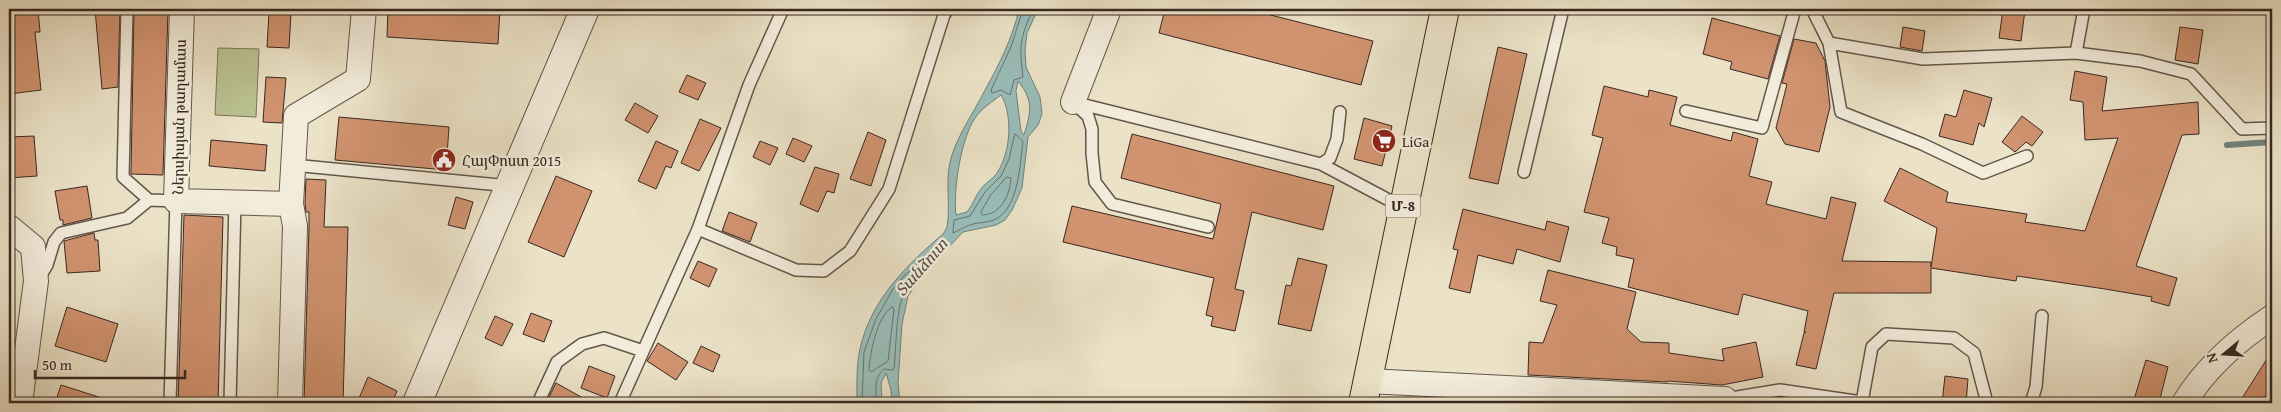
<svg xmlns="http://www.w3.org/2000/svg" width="2281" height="412" viewBox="0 0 2281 412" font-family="'Gentium Book Plus','Noto Serif Armenian',serif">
	<rect width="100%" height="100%" fill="#ebe2c7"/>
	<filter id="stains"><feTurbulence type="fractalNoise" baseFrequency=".004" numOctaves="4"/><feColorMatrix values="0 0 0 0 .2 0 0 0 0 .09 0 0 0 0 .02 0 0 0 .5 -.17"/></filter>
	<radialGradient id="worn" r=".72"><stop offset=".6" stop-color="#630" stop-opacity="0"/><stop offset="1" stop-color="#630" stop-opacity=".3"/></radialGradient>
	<path fill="#bbc293" stroke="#7a755a" d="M218,48L259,49L256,117L215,115Z"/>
	<path fill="#99bdb9" stroke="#72817c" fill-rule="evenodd" d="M1019,9H1038L1027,33L1025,50L1026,67L1040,97L1042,114L1038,125L1028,137L1022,188L1012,210L1005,220L996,225L963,232L924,273L908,296L902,324L898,383L900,403H892L891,390L886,373L881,383L882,403H857C857,386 856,367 860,349C871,299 907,265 944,233L947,227C951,204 944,178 952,155C960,131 974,112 985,90C999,65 1013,37 1019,9ZM1018,81C1034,101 1031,112 1024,135L1021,131L1016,91ZM1001,95C1013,115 1011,152 997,173C993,179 985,183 981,189C975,196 973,205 967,212L956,215C953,189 961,139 975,118C982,108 992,102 1001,95Z"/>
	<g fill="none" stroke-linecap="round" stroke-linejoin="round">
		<path stroke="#68726d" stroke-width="1" d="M1023,9L1011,47L991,90L992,93L1001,90L1010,95L1014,80L1023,77C1019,44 1020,39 1033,9
			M1015,134L1023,141C1020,163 1019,207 996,219C988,223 978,222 970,225C964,227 958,231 953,233L954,220L970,216L985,192L1001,176L1009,159Z
			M1007,177L1011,178C1010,195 1001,215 982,215L981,212L990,196Z
			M892,307L894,309L888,361L871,372L869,370C870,353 877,316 892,307Z
			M862,403L864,352L876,319L893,289L904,276L943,242L944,246C930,261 911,276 903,296C896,312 896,350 894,369L892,370L884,369C873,379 876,390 877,403"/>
		<path stroke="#72817c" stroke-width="6" d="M2227,145L2272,142"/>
	</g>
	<path fill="#d19370" stroke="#382821" d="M9,9H38L40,32H35L41,90L9,94Z
		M95,9H120L118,87L102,89Z
		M134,9H168L163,175L131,174Z
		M388,9H500L498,44L387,37Z
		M1165,9H1247L1373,41L1361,85L1159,33Z
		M2003,9L2025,10L2021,41L1999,38Z
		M269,12L291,13L289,48L267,47Z
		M1712,18L1780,36L1768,79L1730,69L1732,62L1703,54Z
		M1903,27L1925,31L1922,51L1900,47Z
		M2180,27L2203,30L2198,64L2175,60Z
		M1794,39L1816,43L1825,61L1830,107L1819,152L1785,144L1776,128L1787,84L1782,83Z
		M1498,47L1527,54L1498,184L1469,178Z
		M2075,71L2107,77L2102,111L2198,102L2199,134L2182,135L2136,266L2177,278L2169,306L2151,301L2152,297L2105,289L2017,276L2016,281L1931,268V293H1834L1816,369L1796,365L1804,333L1806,332H1804L1808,311L1743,294L1738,315L1628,287L1634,259L1616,255L1617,247L1602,243L1609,218L1584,212L1603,138L1592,135L1604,86L1648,97L1649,90L1677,97L1670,125L1731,141L1733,132L1758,139L1749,176L1772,182L1766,204L1826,219L1831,197L1856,203L1842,261L1931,262V267L1937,228L1884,201L1900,168L1948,192L1946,202L2027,214L2025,222L2085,231L2118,138L2085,140L2083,102L2070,100Z
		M687,75L706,83L698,100L679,92Z
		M266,77L286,78L282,123L263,122Z
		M1964,90L1992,98L1984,127L1979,123L1973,145L1939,136L1945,114L1956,117Z
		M635,103L658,116L648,133L625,120Z
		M2022,116L2043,132L2032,146L2026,142L2015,152L2002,142Z
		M339,117L449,127L446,170L335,160Z
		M1364,118L1392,126L1382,166L1354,159Z
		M700,119L721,128L699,171L681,163Z
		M868,132L886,140L871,186L850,179Z
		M1132,134L1334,186L1323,230L1252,212L1235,289L1244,291L1235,331L1211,326L1213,317L1206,315L1214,278L1063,242L1072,206L1213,239L1221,204L1121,178Z
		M34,136L37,176L9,178V137Z
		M793,138L812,146L804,162L786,154Z
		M211,140L267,145L265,171L209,166Z
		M656,141L678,151L671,168L666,166L656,189L638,181Z
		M760,141L778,148L770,165L753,157Z
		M815,167L839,174L834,193L827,191L818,212L800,204Z
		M556,176L592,191L564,257L528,242Z
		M306,179L326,180L324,227H348L343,403H304L309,226V212H306L305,203Z
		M87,186L92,218L63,225V220H60L55,191Z
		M456,197L473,202L465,229L448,225Z
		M1463,209L1545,230L1547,221L1569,227L1560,262L1517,249L1513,264L1478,255L1470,293L1449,288L1458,250L1453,249Z
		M729,212L757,223L750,242L722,231Z
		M184,215L223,217L218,403H178Z
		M94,233L95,240H98L100,271L67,273L64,241Z
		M1298,258L1327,265L1311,331L1278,324L1286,285L1291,286Z
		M698,261L717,269L709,287L690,278Z
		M1548,270L1636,292L1627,329L1641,342L1669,343V353L1724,361L1722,349L1756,342L1763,377L1722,385L1668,381L1667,382L1528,375L1529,342L1543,343L1557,305L1540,301Z
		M67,307L118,324L106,362L55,346Z
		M531,313L552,321L544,342L523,334Z
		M495,316L513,324L502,346L485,338Z
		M658,343L688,362L676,380L647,361Z
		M701,346L720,355L713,372L693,363Z
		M2272,351V386L2261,403H2239Z
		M2146,360L2168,367L2159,403H2133Z
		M589,366L615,376L607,398L581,388Z
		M1945,376L1968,379L1966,403H1942Z
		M368,377L397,391L392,403H357Z
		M556,383L592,403H546Z
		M61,385L108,400L107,403H55Z"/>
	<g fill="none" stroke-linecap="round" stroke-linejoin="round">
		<g stroke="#65564a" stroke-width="14">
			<path id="service" d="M127,9L123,177L149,200
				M1812,9L1829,43L1923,59L2076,53L2140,61L2191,74L2242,129L2272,128
				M1829,43L1841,112L1922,144L1983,173L2027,156
				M2076,53L2084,9
				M1073,102L1321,164L1330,158L1337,139L1340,112
				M1074,103L1088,116L1092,129V153L1095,182L1112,204L1208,227
				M1686,111L1762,128L1795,9
				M1321,164L1402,207
				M293,165L510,186
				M1524,172L1563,9
				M698,229L796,270L824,271L850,251L889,189L944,15L948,9
				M39,278L47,265L54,242L61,233L127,218L149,200L176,201L170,403
				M1725,399L1780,390L1862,402L1872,347L1886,334L1954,338L1974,353L1987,403
				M230,403L235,202
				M538,403L557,362L582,344L604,338L643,351
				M620,403L698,229L749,85L783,9
				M2031,403L2036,387L2042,316"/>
		</g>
		<g stroke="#65564a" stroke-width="26">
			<path id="minor" d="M182,9L176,201L291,204
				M1073,102L1109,9
				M9,227L33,247L36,281L20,403
				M1368,381L1725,399L1723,403
				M290,403L295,226L291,204L296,116L358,79L364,9
				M2184,403C2206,367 2237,340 2272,317"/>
		</g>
		<g stroke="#65564a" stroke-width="30">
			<path id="tertiary" d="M417,403L585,9"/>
		</g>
		<g stroke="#382821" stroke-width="30">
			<path id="trunk" d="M1363,403L1445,9"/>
		</g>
		<use href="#service" stroke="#f2ecdb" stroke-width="11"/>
		<use href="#minor" stroke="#f2ecdb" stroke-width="24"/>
		<use href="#tertiary" stroke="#f2ecdb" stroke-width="28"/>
		<use href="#trunk" stroke="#ebe2c7" stroke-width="28"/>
	</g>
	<defs>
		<g id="supermarket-disc" transform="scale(1.25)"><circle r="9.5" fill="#8f2418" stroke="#f2ecdb"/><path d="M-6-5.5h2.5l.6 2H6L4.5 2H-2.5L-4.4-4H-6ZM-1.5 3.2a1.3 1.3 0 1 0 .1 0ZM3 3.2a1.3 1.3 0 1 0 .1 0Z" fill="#fff"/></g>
		<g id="civic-disc" transform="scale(1.25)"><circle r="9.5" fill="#8f2418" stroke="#f2ecdb"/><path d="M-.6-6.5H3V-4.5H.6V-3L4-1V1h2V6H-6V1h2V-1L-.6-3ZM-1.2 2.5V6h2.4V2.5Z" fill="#fff"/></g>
	</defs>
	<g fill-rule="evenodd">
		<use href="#supermarket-disc" x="1384" y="141"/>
		<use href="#civic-disc" x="444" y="160"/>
	</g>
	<g text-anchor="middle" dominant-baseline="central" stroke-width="5" stroke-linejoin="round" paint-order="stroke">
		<rect fill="#f2ecdb" stroke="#706359" stroke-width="1" x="1385.5" y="194.5" width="35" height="23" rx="4"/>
		<g font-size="14" font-weight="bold" fill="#382821">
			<text x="1403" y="206">Մ-8</text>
		</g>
		<g font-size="15" fill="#382821" stroke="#f2ecdb">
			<text transform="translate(179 117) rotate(-89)">Ներսիսյան թաղամաս</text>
		</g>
		<g font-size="15" fill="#382821" stroke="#f2ecdb" text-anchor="start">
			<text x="1402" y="141">LiGa</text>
			<text x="462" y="160">ՀայՓոստ 2015</text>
		</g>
		<g font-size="16" font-style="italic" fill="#504d47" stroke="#f2ecdb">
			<text transform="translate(921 267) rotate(-49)">Տանձուտ</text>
		</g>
	</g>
	<rect width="2281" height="412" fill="none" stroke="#ebe2c7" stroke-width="30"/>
	<rect x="10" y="10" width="2261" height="392" fill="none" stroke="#382821" stroke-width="2.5"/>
	<rect x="15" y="15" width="2251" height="382" fill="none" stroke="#382821"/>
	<g transform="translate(2224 354) rotate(252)" stroke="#f2ecdb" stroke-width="4" paint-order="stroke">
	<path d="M0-4L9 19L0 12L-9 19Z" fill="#382821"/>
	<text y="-8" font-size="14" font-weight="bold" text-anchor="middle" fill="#382821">N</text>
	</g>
	<path d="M35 370v8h150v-8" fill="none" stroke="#382821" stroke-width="2.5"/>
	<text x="42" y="370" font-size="15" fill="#382821" stroke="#f2ecdb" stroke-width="4" paint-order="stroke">50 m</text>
	<rect width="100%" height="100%" filter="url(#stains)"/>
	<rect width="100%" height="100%" fill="url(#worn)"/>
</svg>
